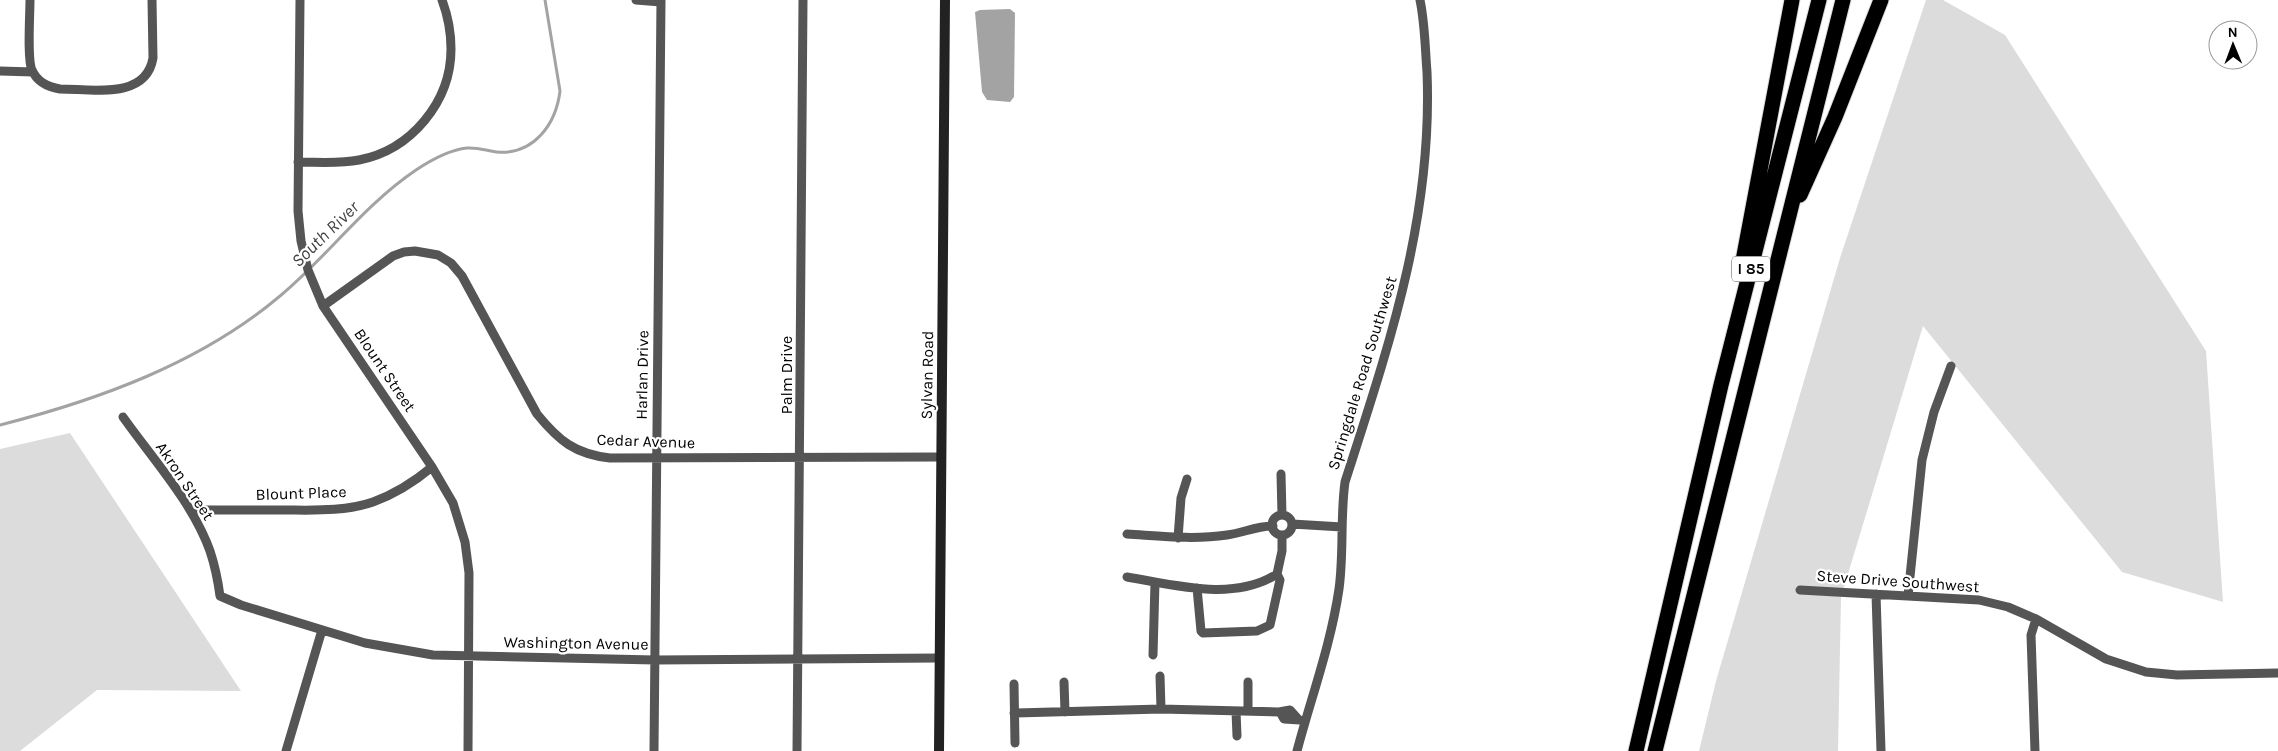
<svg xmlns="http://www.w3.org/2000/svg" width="2278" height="751" viewBox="0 0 2278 751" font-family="Karla,sans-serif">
	<rect width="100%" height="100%" fill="#fff"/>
	<path fill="#dcdcdc" d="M1926,0H1943L2005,35L2206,351L2223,602L2122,572L1923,326L1841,597L1838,751H1699L1716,681L1840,258Z
		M70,433L241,691L97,690L20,751H0V449Z"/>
	<path fill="#a3a3a3" d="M1010,9L1015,13L1014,97L1010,102L987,100L982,92L975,12L980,10Z"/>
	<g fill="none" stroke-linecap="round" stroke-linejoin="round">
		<path stroke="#a3a3a3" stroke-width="3" d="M0,425C98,400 201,363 280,296C327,257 364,205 416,170C431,160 448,150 467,148C478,147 487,151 497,152C534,155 556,124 560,91L545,0"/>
		<g stroke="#dbdbdb" stroke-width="17">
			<path id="motorway" d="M1800,195L1835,117L1881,0
				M1742,266L1792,0
				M1636,751L1721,385L1819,0
				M1655,751L1843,0"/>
		</g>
		<path stroke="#555" stroke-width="9" d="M30,0C30,14 27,60 32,70C37,82 48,87 60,89C92,89 146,100 153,58L152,0
			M300,0L298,211L301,241L308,270L323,306L432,467L453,503L465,542L469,573L468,751
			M636,0L661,2
			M0,71L33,72
			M298,162C318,162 339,164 359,160C411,150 451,102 451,49C451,31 448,16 442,0
			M323,306L393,256L404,252L415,251L438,255L451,263L462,276L537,414C559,441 575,454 610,458L941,457
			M123,417C152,458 193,503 210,551C215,566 218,581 220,596L241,605L365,643L433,655L655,660L939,658
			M1281,474L1282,515
			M190,510C220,510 251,510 282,510C312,510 344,512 373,502C395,494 414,482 432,467
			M1272 525a10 10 0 1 1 20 0a10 10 0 1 1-20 0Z
			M1292,524L1342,527
			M1127,534C1160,536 1193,540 1227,535C1243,533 1256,526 1273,526
			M1178,538L1181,498L1187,479
			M1127,577C1175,585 1234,602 1277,574L1282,551V535
			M1197,588L1201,631L1203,633L1257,631L1270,625L1280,580L1277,574
			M1800,590L1979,600L2008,607L2036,619L2106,659L2146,672L2177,675L2278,673
			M1876,594L1881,751
			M1908,596L1922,460L1934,412L1951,366
			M1153,655L1155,582
			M1160,676L1161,709
			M1064,682L1065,712
			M1248,682V711
			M1014,684L1015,743
			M1236,711L1237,736
			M1280,712L1284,719L1300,720
			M1014,713L1161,709L1279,712L1290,710L1299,720
			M286,751L322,630
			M654,751L661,0
			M797,751L803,0
			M1297,751C1311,698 1331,644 1339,589C1344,553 1340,518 1345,482C1389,345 1433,218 1427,72C1425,47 1425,24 1420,0
			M2035,751L2031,635L2036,619"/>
		<path stroke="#222" stroke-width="10" d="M939,751L945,0"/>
		<use href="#motorway" stroke="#000" stroke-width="15"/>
	</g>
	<g text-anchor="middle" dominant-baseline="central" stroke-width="4.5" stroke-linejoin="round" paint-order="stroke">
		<rect fill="#fff" stroke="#4c4c4c" stroke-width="1" x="1732" y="256.5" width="38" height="25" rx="4"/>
		<g font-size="15" font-weight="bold" fill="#000">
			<text x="1751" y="269">I 85</text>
		</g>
		<g font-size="16" fill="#000" stroke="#fff">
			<text transform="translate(385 370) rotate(56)">Blount Street</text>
			<text transform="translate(1362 373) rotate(-73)">Springdale Road Southwest</text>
			<text transform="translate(642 375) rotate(-89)">Harlan Drive</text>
			<text transform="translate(786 375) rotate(-90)">Palm Drive</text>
			<text transform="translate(927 375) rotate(-89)">Sylvan Road</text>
			<text transform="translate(646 441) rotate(2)">Cedar Avenue</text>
			<text transform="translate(185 481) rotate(56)">Akron Street</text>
			<text transform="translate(301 493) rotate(-2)">Blount Place</text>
			<text transform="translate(1898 581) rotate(4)">Steve Drive Southwest</text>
			<text transform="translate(576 643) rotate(1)">Washington Avenue</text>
		</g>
		<g font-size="18" font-style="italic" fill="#444" stroke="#fff">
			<text transform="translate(325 234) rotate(-44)">South River</text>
		</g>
	</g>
	<g transform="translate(2233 45) rotate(359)"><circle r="24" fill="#ffffff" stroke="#999999"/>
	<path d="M0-4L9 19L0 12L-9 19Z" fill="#000000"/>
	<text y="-8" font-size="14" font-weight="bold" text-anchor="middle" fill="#000000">N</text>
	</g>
</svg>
